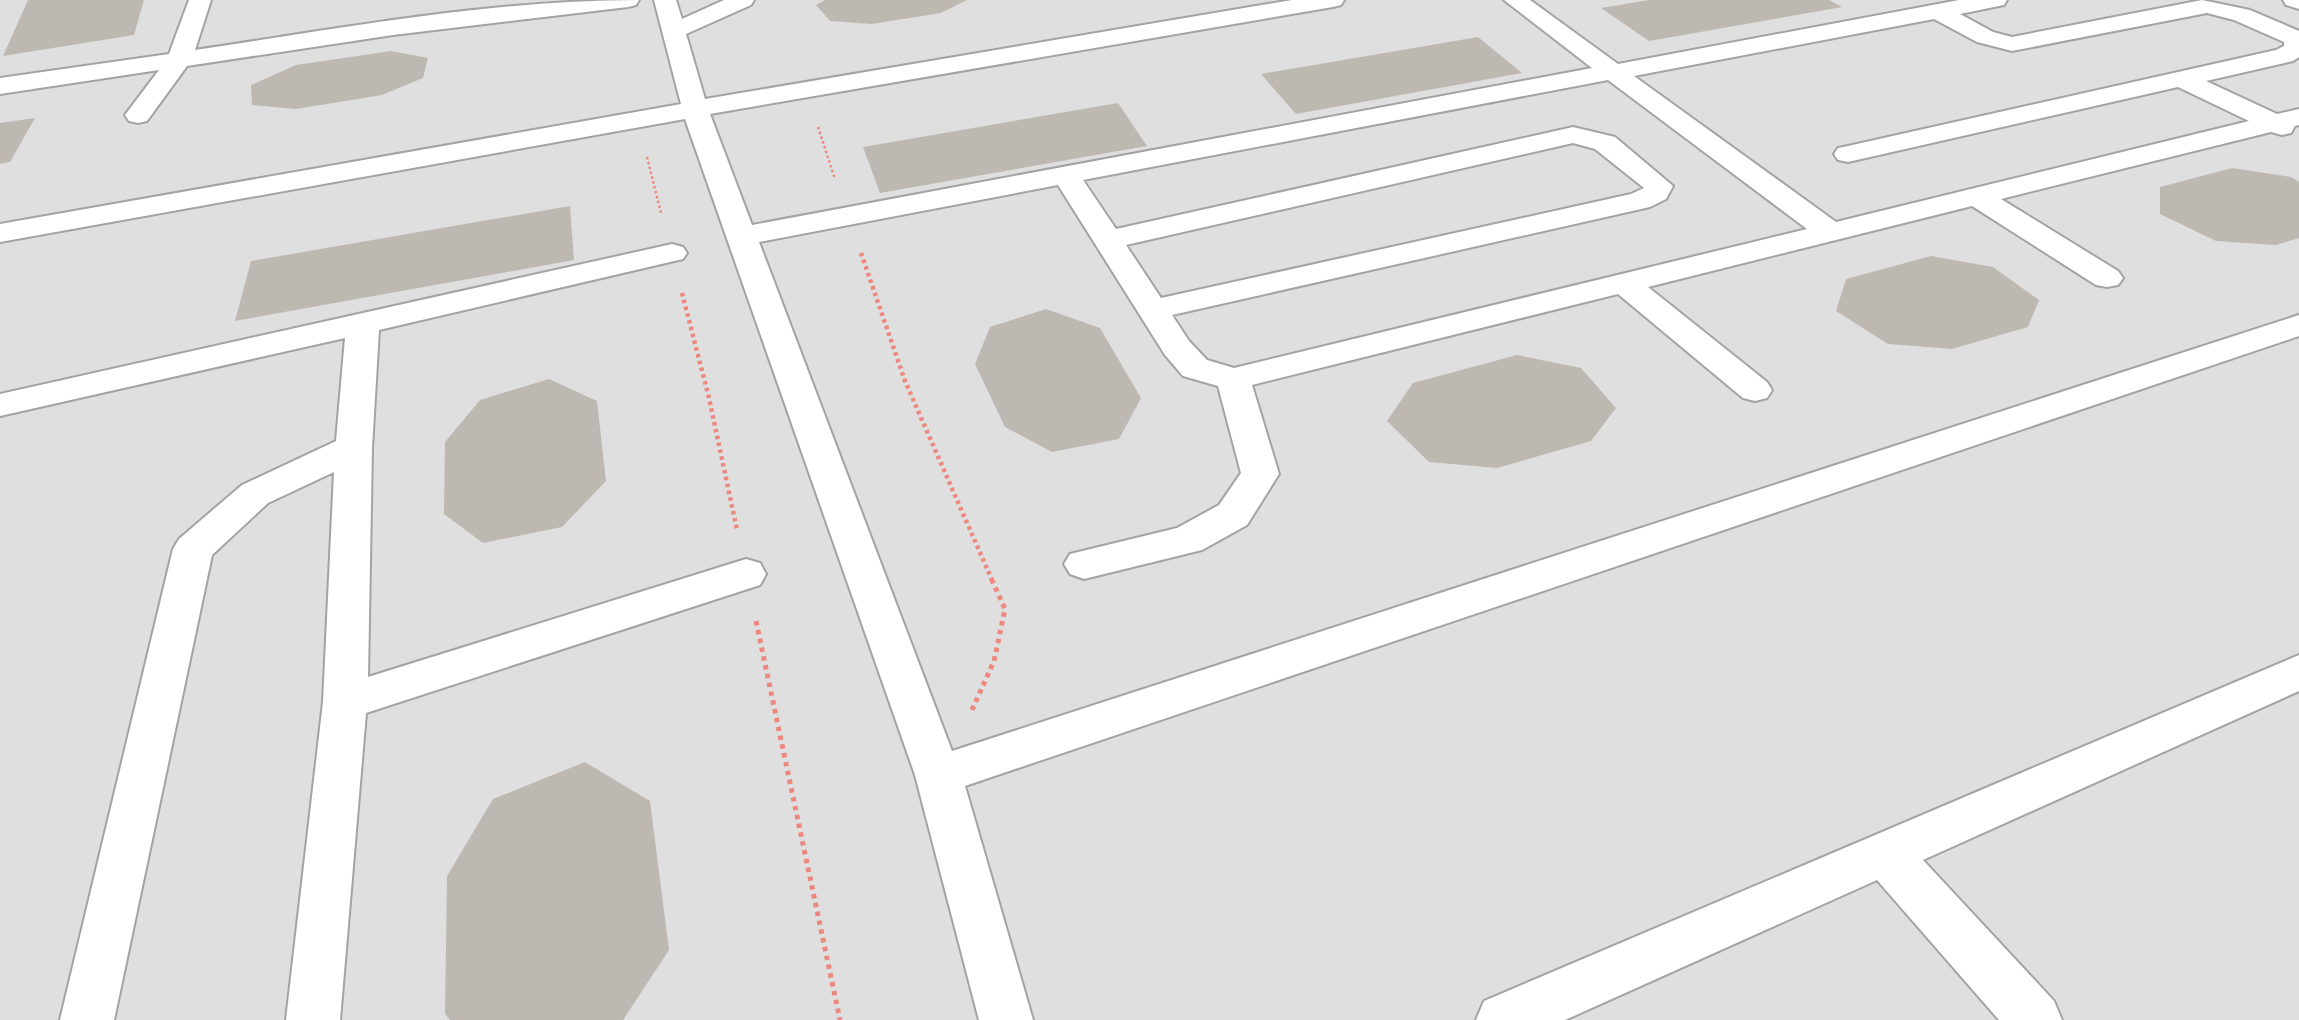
<svg xmlns="http://www.w3.org/2000/svg" width="2299" height="1020" viewBox="0 0 2299 1020" font-family="Mulish,sans-serif">
	<rect width="100%" height="100%" fill="#f1eeea"/>
	<path fill="#e0dfdf" d="M0,0H2299V1020H0Z"/>
	<path fill="#beb8b2" d="M28,0H144L134,35L3,56Z
		M825,0H967L941,13L872,24L830,21L816,5Z
		M1649,0H1829L1842,7L1649,41L1601,8Z
		M1478,37L1522,73L1296,114L1261,74Z
		M391,51L428,58L423,78L382,95L296,109L252,105L251,85L296,65Z
		M1118,103L1147,146L880,193L863,147Z
		M35,118L10,162L0,164V123Z
		M2232,168L2291,177L2299,182V238L2276,245L2216,241L2160,214V187Z
		M570,206L574,260L235,321L251,261Z
		M1931,256L1993,267L2039,300L2028,327L1952,349L1888,344L1836,311L1846,279Z
		M1046,309L1100,328L1141,398L1119,439L1052,452L1005,427L975,364L990,327Z
		M1517,355L1581,368L1616,408L1591,441L1497,468L1429,462L1387,421L1413,383Z
		M549,379L597,401L606,481L562,527L483,543L444,514L445,442L480,400Z
		M585,762L650,801L669,950L623,1020H450L445,1014L447,876L493,799Z"/>
	<g fill="none" stroke-linecap="round" stroke-linejoin="round">
		<g stroke="#a3a3a3" stroke-width="4">
			<path id="minor" d="M189,0H211L195,50C342,28 491,0 639,0L636,5L628,7L393,35L187,66L147,121L138,123L129,121L125,115L159,70L0,94V78L169,54Z
				M654,0H676L682,19L724,0H754L751,5L686,34L705,99L1292,0H1344L1341,5L1333,7L710,114L752,225L1592,68L1504,0H1530L1618,64L1959,0H2007L2004,5L1960,14L1993,32L2012,37L2202,0L2250,10L2299,31V57L2293,61L2206,81L2277,114L2299,109V125L2295,126L2291,133L2282,135L2271,132L2001,199L2118,271L2123,278L2118,285L2107,287L2096,285L1972,206L1648,287L1767,382L1772,390L1767,398L1755,401L1743,398L1618,294L1252,385L1279,474L1247,525L1202,550L1084,579L1070,574L1064,564L1070,554L1177,528L1219,505L1241,473L1218,386L1183,376L1165,355L1058,185L759,242L952,751L2299,315V336L965,786L1033,1020H979L915,775L685,119L0,242V224L681,104ZM2207,13L2234,20L2284,42V46L2276,50L1848,146L1838,148L1834,154L1838,160L1848,162L2178,87L2249,121L1836,222L1634,76L1934,19L1977,42L2012,51ZM1608,80L1807,229L1234,368L1207,360L1189,341L1172,315L1650,207L1666,199L1673,186L1615,137L1573,127L1116,229L1083,180ZM1573,143L1595,149L1644,188L1631,194L1161,298L1126,245Z
				M2283,0H2299V9L2286,5Z
				M672,244L683,247L687,253L683,259L379,330L372,448L368,677L746,559L760,563L766,574L760,585L366,713L340,1020H286L323,702L334,472L268,503L212,555L114,1020H60L173,549L179,539L242,485L336,441L345,338L0,416V394Z
				M2299,655V691L1923,860L2054,1001L2062,1020H1999L1877,880L1565,1020H1476L1484,1001Z"/>
		</g>
		<path stroke="#ed887e" stroke-width="2.5" stroke-dasharray="2.5 2.5" stroke-linecap="butt" d="M818,127L835,179
			M647,157L661,213"/>
		<path stroke="#ed887e" stroke-width="4.5" stroke-dasharray="3.5 3.5" stroke-linecap="butt" d="M861,253L905,381L992,580
			M682,293L709,398L737,530"/>
		<path stroke="#ed887e" stroke-width="5" stroke-dasharray="4.5 4.5" stroke-linecap="butt" d="M756,621L840,1020
			M972,710L994,661L1005,609L991,578"/>
		<use href="#minor" fill="#fff" fill-rule="evenodd"/>
	</g>
</svg>
